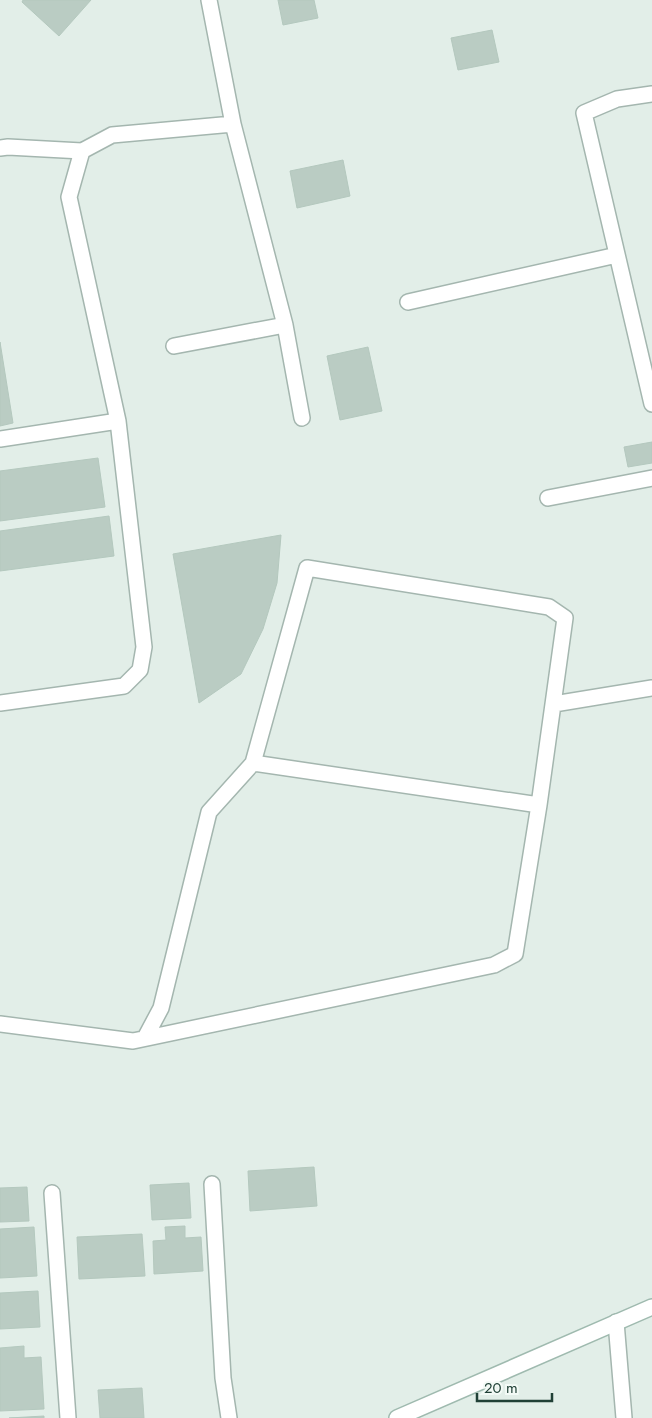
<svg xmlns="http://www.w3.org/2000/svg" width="652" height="1418" viewBox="0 0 652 1418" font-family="Jost,sans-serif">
	<rect width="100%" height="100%" fill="#e2eee8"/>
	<path fill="#baccc3" stroke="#b4c8be" d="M23,0H91L59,36L22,2Z
		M278,0H314L318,18L283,25Z
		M492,30L499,62L458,70L451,38Z
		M343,160L350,196L297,208L290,171Z
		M0,342L13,423L0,426Z
		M368,347L382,411L340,420L327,356Z
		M652,442V463L628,467L624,447Z
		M98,458L105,507L0,521V471Z
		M109,516L114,556L0,571V531Z
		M281,535L277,583L263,629L241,674L199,703L173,554Z
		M314,1167L317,1206L250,1211L248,1171Z
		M189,1183L191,1218L152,1220L150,1185Z
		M27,1187L29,1221L0,1222V1188Z
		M185,1226V1238L201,1237L203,1271L154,1274L153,1241L166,1240L165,1227Z
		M34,1227L37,1276L0,1278V1229Z
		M142,1234L145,1276L79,1279L77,1237Z
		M38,1291L40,1327L0,1329V1293Z
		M24,1346V1358L41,1357L44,1409L0,1411V1348Z
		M142,1388L144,1418H100L98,1390Z
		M44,1416V1418H9Z"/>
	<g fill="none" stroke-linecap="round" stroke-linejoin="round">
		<g stroke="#a4b6af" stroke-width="18">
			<path id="minor" d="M209,0L233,124L285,325L302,418
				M652,94L617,99L584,113L652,404
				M0,148L8,147L82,151
				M408,302L617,255
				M174,346L285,325
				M0,439L118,421
				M548,498L652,478
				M0,703L124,686L140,670L144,647L118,421L69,197L82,151L112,135L233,124
				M554,704L652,688
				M253,763L539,805
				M0,1024L133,1041L494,965L515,954L539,805L565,618L549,607L307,568L253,763L209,812L161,1008L145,1038
				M212,1184L223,1378L229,1418
				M52,1193L68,1418
				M616,1322L624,1418"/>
		</g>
		<g stroke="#9fbaaf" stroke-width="18">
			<path id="secondary" d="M397,1418L652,1307"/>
		</g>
		<use href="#minor" stroke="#fff" stroke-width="15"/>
		<use href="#secondary" stroke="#fff" stroke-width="15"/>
	</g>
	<path d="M477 1393v8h75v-8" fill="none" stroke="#204036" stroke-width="2.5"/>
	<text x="484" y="1393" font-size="15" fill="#204036" stroke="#f3faf6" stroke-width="4" paint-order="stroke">20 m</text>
</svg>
